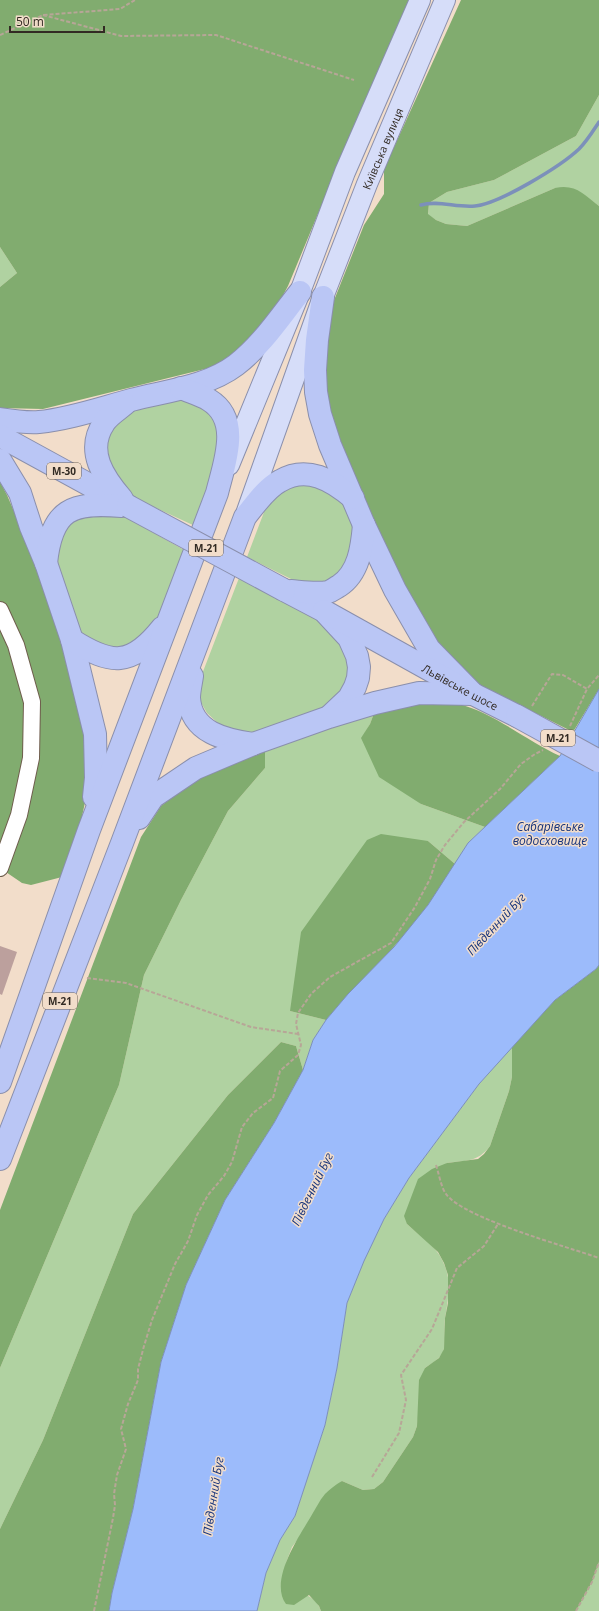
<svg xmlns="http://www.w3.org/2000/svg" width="599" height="1611" viewBox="0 0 599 1611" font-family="'Open Sans',sans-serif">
	<rect width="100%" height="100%" fill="#f2ddca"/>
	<path fill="#b0d2a1" d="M599,95V206L592,201L555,188L467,226L446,224L436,220L428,215L429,203L447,192L494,180L576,136Z
		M0,247L17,273L0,287Z
		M175,399H187L210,412L224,438L195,526L128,495L106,465L108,431L127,412Z
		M304,483L339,496L355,522L354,550L340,572L331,579L322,583L297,582L247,557L269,499L278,492Z
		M118,513L186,551L162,618L134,650L81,642L54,569L55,539L71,516Z
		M239,578L320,619L340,638L350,668L343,691L326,707L260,736L221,726L207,713L199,699V682Z
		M376,708L370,724L362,738L421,804L485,827L468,843L455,864L428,841L290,1011L326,1020L313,1040L303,1070L296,1046L281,1042L228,1095L133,1214L43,1440L0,1529V1368L119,1085L144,975L181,900L228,811L265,768V751Z
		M512,1046V1077L509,1091L490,1146C477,1163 466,1160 447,1163L407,1224C420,1236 438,1247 444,1264C452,1281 448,1300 445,1318C444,1328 446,1339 444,1349C442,1358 432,1363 425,1368L417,1426L413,1437L383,1482L374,1489L363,1490L342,1481L292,1547L287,1560L281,1587C296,1591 316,1594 321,1611H257L266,1573L280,1540L295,1516L325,1425L337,1368L347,1303L364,1260L384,1219L409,1178L479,1084Z
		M599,1562V1611H576L592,1582Z"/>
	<path fill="#81ac6f" d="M0,0H411L364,103L288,286L275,310L253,337L221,365L43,409L0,408V287L17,273L0,247Z
		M461,0H599V95L576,136L494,180L447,192L429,203L428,214L436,220L446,224L467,226L555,188C576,184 583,194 599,206V689L573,732L480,685L457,666L433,642L412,608L338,448L322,369L333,303L364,225L384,194V169Z
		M0,482L7,495L25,537L64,648L86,733L87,793L81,821L62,877L31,885L22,883L0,868Z
		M419,699C432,701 447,700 459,704C494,713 527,741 560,756L485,827L421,804L379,777L361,738L370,724L376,708Z
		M265,751V768L228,811L181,900L144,975L119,1085L0,1368V1210L141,837L161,806L197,778Z
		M381,834L428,841L455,864C446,877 438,892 428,905C398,947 359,981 326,1020L290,1011L301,932L367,840Z
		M599,965V1562L592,1582L576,1611H321L319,1606L309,1595L294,1605L286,1604C269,1581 298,1538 310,1518C315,1510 319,1501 325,1494C330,1489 335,1485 342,1481L363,1490L374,1489L383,1482L413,1437L417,1426L419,1380L425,1368L439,1358L444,1349L445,1318L448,1303V1275L444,1263L438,1252L407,1224L404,1216L418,1179L432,1169L447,1163L478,1159L484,1154L490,1146L509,1091L512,1077V1046L555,1000L596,969Z
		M281,1042L296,1046L303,1070L274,1123L225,1200L186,1285L161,1362L133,1509L112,1593L109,1611H0V1529L43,1440L133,1214L228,1095Z"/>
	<path fill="#9cbbfb" stroke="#7c90ba" d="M599,689V965L596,969L555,1000L479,1084L409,1178L384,1219L364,1261L347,1303L337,1368L325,1425L295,1516L280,1540L266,1573L257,1611H109L112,1593L133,1509L161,1362L186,1285L225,1200L274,1123L303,1070L313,1040L326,1020L348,994L394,947L428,905L468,843L560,756Z"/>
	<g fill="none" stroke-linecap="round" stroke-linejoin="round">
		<path stroke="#7c90ba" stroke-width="3.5" d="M421,205C438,200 457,208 475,206C499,204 561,166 579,149C587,141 593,131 599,122"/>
	</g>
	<path fill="#bca09d" d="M0,946L17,952L2,995L0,994Z"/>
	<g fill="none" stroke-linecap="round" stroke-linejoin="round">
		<g stroke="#6f5d4d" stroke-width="18">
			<path id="minor" d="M0,610L16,645L32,702L31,758L19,815L0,868"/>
		</g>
		<g stroke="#8a8fac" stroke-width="22">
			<g id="major">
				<path d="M229,465L300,292L345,172L420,0"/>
				<path id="s1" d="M247,511L323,297L367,184L445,0"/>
			</g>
		</g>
		<g stroke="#8a8fac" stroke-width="24">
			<g id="highway">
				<path d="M323,297L317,340L315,370L316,392L320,414L330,445L364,525L395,590L429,649L473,694"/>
				<path d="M0,419C13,421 26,423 39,422C70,419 101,408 131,400C165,391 207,387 236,365C262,345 280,317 300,292"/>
				<path d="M0,436L128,506"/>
				<path d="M0,460L20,493L31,527L46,563L72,640L95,734L96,778L94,797"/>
				<path d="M122,499C104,478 85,451 104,423C109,415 118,410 125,404"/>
				<path d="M46,563C52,508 72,502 122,506"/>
				<path d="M284,590L324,611L349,638L357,656L359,667L358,678L355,687L349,698L331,715"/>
				<path d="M291,591C303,592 316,594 328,592C332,591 335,588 339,586C359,573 362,547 364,525"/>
				<path id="s2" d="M324,611L473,694L517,716"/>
				<path d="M72,640C111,665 131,667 162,628"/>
				<path d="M192,676C191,683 189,691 189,698C191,733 226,740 253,744"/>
				<path d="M139,818L153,797L196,768L253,744L329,717L375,703L419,693L473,694"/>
				<path d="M0,1082L89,830L217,493C224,464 242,420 209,400C201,395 190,392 181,388"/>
				<path d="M0,1159L122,843L245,517C255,505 266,488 280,481C307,465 332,480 353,498"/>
			</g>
		</g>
		<path stroke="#b7a697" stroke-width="2" stroke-dasharray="4 2" stroke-linecap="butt" d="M43,15L121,36L216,35L354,80
			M0,35L43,15L120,9L135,0
			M532,706L552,674L563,675L587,689L599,675
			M570,726L587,689
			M87,978L126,983L251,1027L298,1034
			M436,1165C439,1174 441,1187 446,1194C463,1218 568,1247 599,1258
			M372,1477L399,1433L406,1400L401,1375L432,1329L457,1268L484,1246L498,1224
			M94,1611L113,1518L115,1505L114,1494L117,1475L126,1449L121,1429L128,1404L138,1380V1369L144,1346L152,1320L175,1264L188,1241L197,1215L208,1195L224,1176L232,1162L242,1127L253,1113L273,1098L280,1071L298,1055L301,1045L296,1024L298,1013L311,994L330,977L391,943L415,907L430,879L436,860L445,845L464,822L500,789L521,764L535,754L543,750
			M576,1611L592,1582L599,1562"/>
		<use href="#minor" stroke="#fff" stroke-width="16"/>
		<use href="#major" stroke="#d6ddf9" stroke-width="20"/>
		<use href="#highway" stroke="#bac6f5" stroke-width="22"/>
		<g stroke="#8a8fac" stroke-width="24" stroke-linecap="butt">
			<path id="highway-bridge" d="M128,506L284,590
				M517,716L599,761"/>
		</g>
		<use href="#highway-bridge" stroke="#bac6f5" stroke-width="22"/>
	</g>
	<g text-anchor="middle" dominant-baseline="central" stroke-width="3" stroke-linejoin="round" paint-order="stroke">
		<g fill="#f2ddca" stroke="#6c6055" stroke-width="1">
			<rect x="47" y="463" width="34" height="16" rx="3"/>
			<rect x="189" y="540" width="34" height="16" rx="3"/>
			<rect x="541" y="730" width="34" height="16" rx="3"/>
			<rect x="43" y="993" width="34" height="16" rx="3"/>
		</g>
		<g font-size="10" font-weight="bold" fill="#322a23">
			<text x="64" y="471">М-30</text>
			<text x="206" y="548">М-21</text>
			<text x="558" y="738">М-21</text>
			<text x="60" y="1001">М-21</text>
		</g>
		<g font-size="11" fill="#322a23" stroke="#f2ddca">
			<text stroke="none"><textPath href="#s1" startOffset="387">Київська вулиця</textPath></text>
			<text stroke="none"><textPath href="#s2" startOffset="156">Львівське шосе</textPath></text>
		</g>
		<g font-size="12" font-style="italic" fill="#16337b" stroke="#f2ddca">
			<text x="550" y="826">Сабарівське<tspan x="550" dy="14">водосховище</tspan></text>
			<text transform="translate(496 924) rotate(-47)">Південний Буг</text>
			<text transform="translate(312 1189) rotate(-64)">Південний Буг</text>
			<text transform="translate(213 1496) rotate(-81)">Південний Буг</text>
		</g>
	</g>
	<path d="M10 26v6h94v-6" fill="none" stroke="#322a23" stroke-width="2"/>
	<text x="16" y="26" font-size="12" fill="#322a23" stroke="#f2ddca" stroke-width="3" paint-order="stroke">50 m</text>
</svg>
